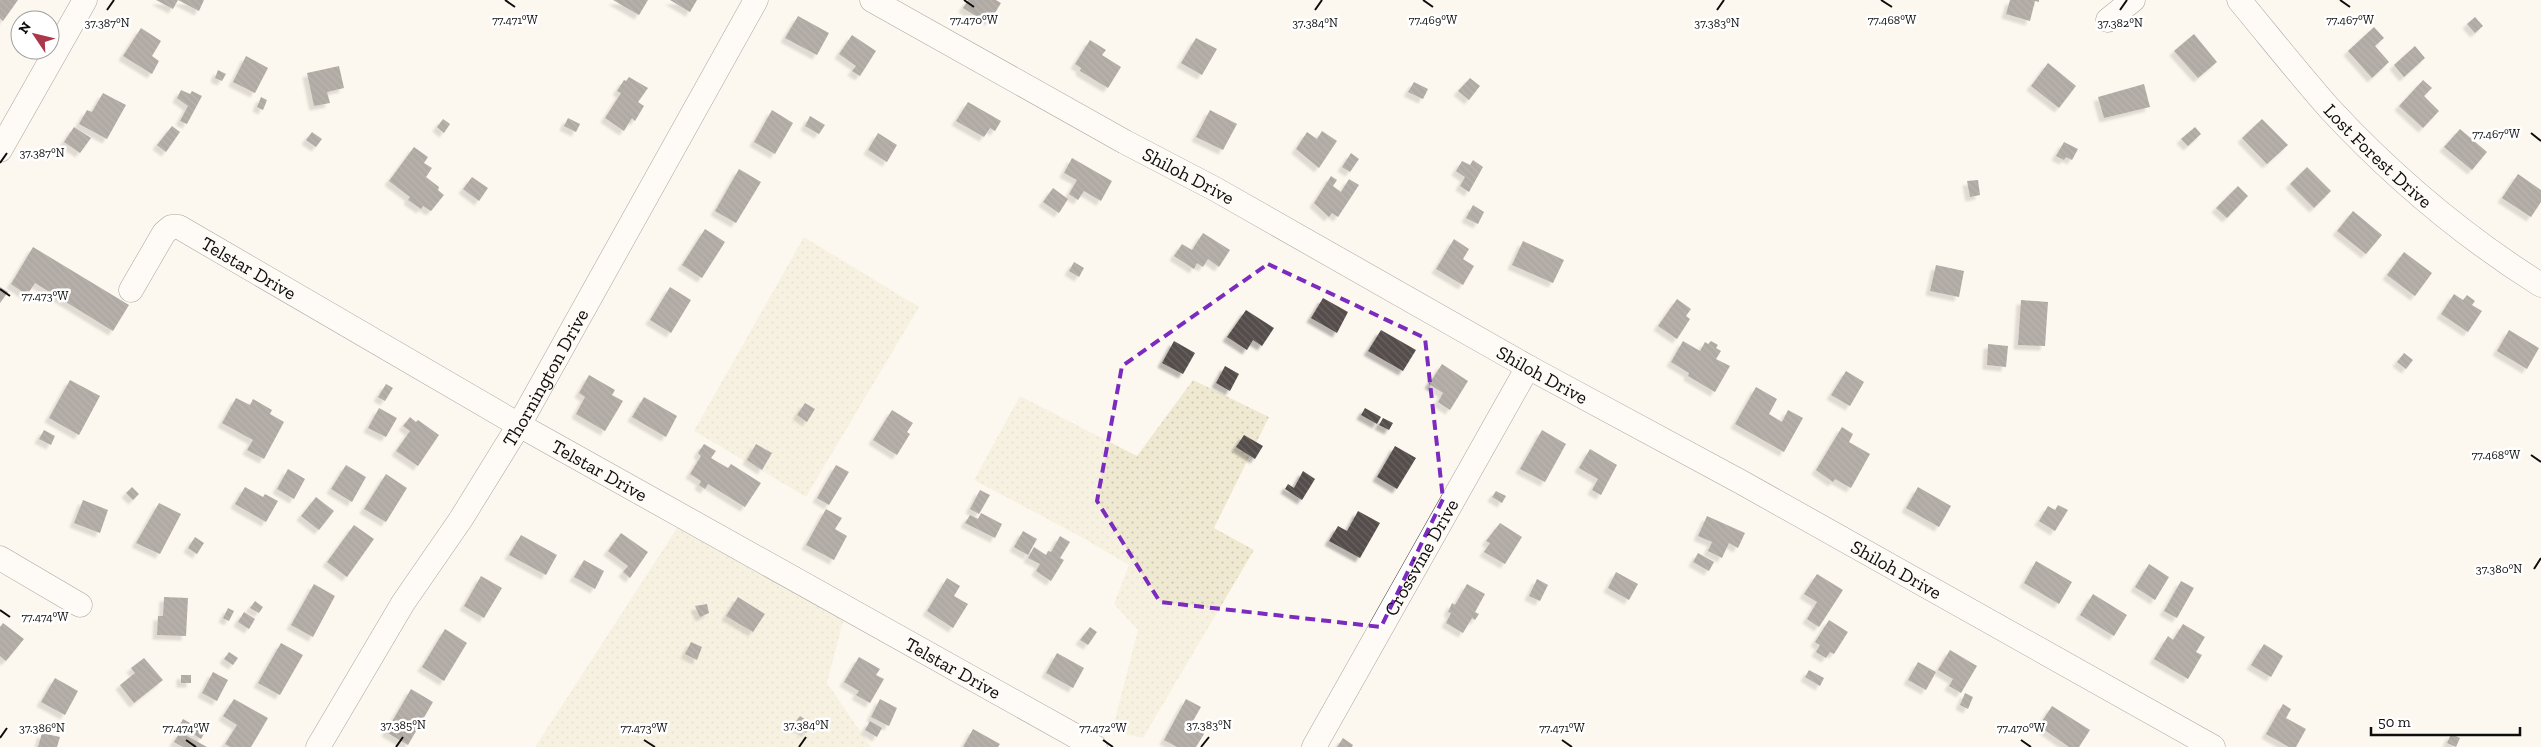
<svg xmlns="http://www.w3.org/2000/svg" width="2541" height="747" viewBox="0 0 2541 747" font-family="'Zilla Slab',serif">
	<defs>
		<pattern id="farmland-dots" width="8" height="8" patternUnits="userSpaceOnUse" patternTransform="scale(1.25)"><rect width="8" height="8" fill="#f0e9d2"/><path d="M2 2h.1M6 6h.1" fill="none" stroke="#cdc7b3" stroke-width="1.8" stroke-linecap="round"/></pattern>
		<pattern id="building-back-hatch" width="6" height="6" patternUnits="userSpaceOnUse" patternTransform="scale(1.25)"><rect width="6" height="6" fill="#544d4b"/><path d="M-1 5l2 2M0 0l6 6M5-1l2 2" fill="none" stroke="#686260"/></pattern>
		<filter id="shadow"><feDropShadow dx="-4.5" dy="4.5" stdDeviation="1" flood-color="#0004"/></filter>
	</defs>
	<rect width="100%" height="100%" fill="#fdf8ef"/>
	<path fill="url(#farmland-dots)" d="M804,237L919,307L806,497L694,431Z
		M1193,380L1269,417L1214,528L1254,550L1143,738L1112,731L1138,630L1114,604L1129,565L1083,538L974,480L1020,396L1137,456Z
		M677,528L844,618L827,683L871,747H535Z"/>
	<path fill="url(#building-back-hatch)" filter="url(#shadow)" d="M0,0H18L3,21L0,18Z
		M156,0H178L173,9Z
		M178,0H204L199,11Z
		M613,0H648L639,15Z
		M670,0H697L690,12Z
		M968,0H996L1001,3L990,21L980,15L979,18L963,8Z
		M2010,0H2039V2L2035,1L2030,21L2006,14Z
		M798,16L829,33L817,55L785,38Z
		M2475,17L2483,26L2475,33L2467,24Z
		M2374,27L2384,38L2375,46L2389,62L2372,78L2348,51Z
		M141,28L161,41L152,56L159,61L152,74L123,56Z
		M2194,34L2217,62L2198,78L2174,51Z
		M852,35L876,51L860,76L852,71L856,66L839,54Z
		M1196,38L1217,49L1202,75L1181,63Z
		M1090,40L1106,50L1102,55L1121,67L1108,88L1080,71L1081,68L1075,64Z
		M2415,46L2425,58L2404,77L2394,65Z
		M246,56L268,68L255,93L233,82Z
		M2048,63L2076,86L2059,108L2031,86Z
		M339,66L344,88L327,92L330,103L314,106L307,73Z
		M218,70L226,74L222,81L215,78Z
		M629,77L648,88L638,102L644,106L635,121L632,118L624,131L605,118L621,93L617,91L624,80L626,81Z
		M1470,78L1480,86L1469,100L1458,91Z
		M2423,80L2432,88L2424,96L2439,111L2423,128L2399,106Z
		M1414,82L1428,89L1423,99L1408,92Z
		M2144,84L2150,107L2104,118L2098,97Z
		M181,90L190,94L192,91L202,96L187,124L180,121L188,106L177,98Z
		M103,93L126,105L107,139L79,124L87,110L92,112Z
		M261,97L267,100L263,110L257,107Z
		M968,102L1001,121L995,131L990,128L984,137L956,121Z
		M772,110L793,123L775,154L754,142Z
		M1210,110L1237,124L1223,150L1196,137Z
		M810,116L825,125L819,134L805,126Z
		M568,118L580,124L576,132L564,126Z
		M443,119L450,124L444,133L437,127Z
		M2262,119L2288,145L2267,164L2242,138Z
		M172,126L180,132L166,152L157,145Z
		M74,127L91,138L80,153L64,142Z
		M2195,127L2201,134L2188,146L2181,139Z
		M2460,129L2487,152L2472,170L2444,147Z
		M1322,131L1337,141L1319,168L1296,149L1307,132L1317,139Z
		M312,132L322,139L316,147L306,140Z
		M878,133L897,145L887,162L868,150Z
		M2064,142L2078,149L2072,160L2066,157L2064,160L2056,156Z
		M414,147L428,157L424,163L432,168L426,177L439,187L438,190L444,195L431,211L423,206L421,209L408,200L410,197L389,181Z
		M1351,153L1359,159L1350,172L1342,167Z
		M1072,158L1112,181L1101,201L1084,191L1078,200L1069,194L1077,180L1064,173Z
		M1473,160L1483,167L1469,192L1460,186L1465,177L1456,171L1462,161L1470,165Z
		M2307,167L2331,191L2314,208L2290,184Z
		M739,169L761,182L736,223L715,211Z
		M2518,174L2541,190V202L2531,217L2502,198Z
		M1331,176L1337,180L1333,186L1341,192L1349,179L1359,185L1338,217L1332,213L1329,217L1314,203Z
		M472,177L488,188L479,201L463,189Z
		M1978,180L1980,195L1970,197L1967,181Z
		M2238,186L2248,196L2227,218L2216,208Z
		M1053,188L1068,199L1059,213L1043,202Z
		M1473,205L1484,212L1478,224L1466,218Z
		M2353,211L2382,235L2366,254L2337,231Z
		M705,229L725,242L702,278L682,265Z
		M1203,233L1230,250L1219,267L1208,259L1203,267L1197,263L1194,269L1174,256L1182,244L1192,250Z
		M1454,239L1469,249L1463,259L1474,266L1463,285L1436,269Z
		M1523,241L1564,260L1553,283L1512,265Z
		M33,247L129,305L113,331L35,283L27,295L11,284Z
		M2404,252L2432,273L2415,296L2387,275Z
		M1074,262L1084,268L1079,277L1069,271Z
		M1936,265L1964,271L1959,297L1930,291Z
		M0,287L8,292L0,303Z
		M670,287L691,300L671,333L650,320Z
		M2454,294L2463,300L2467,295L2475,301L2472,305L2482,311L2468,332L2441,314Z
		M1323,298L1348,312L1337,333L1311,318Z
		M1677,299L1691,309L1686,316L1690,319L1677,339L1658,326Z
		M2021,300L2048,302L2045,346L2018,345Z
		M1246,310L1274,328L1262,346L1253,340L1247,350L1227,337Z
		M1381,330L1416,350L1403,371L1368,351Z
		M2509,330L2539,348L2527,369L2497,351Z
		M1174,341L1195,353L1183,374L1162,363Z
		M1683,341L1700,351L1705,342L1708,344L1711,341L1718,345L1716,348L1721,351L1716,359L1730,366L1715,392L1688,376L1689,373L1671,362Z
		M1988,344L2008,346L2006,367L1987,365Z
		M2404,353L2413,360L2406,369L2397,362Z
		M1442,364L1468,381L1450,410L1438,402L1443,393L1429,384Z
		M1225,366L1239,374L1230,391L1216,383Z
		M1846,371L1864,382L1850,406L1831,395Z
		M589,375L615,390L612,395L623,401L605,431L576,414L585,397L579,393Z
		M70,380L100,396L79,435L49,418Z
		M386,384L393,388L385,401L378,397Z
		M1756,387L1777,399L1769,414L1782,422L1788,410L1803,418L1784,452L1735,424Z
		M644,397L677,416L666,437L632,417Z
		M236,398L250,405L253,399L272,410L270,414L284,422L264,459L247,450L253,440L222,423Z
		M805,403L815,409L807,422L797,415Z
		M379,408L397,418L386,437L368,428Z
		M1365,408L1381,417L1377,424L1361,415Z
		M892,410L913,423L907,432L910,434L897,455L873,440Z
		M410,417L416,422L418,420L439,435L418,466L396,451L410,431L403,426Z
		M1383,418L1393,423L1389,430L1379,425Z
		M1842,427L1853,434L1849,442L1870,454L1851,488L1835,479L1833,482L1816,470Z
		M44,430L55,436L51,445L39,439Z
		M1542,430L1566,444L1545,482L1520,469Z
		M1244,435L1263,446L1255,459L1236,447Z
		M704,444L716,451L711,458L728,468L731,464L761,483L745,507L708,484L705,489L699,485L701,481L690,474L701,456L698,453Z
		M756,444L772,453L762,470L747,460Z
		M1395,446L1416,458L1397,489L1377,477Z
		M1590,449L1617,465L1601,495L1592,490L1598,479L1579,468Z
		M346,465L366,477L352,502L331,489Z
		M836,465L849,472L829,505L817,498Z
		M288,469L305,479L294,499L277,489Z
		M1303,471L1315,479L1302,500L1285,489L1288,484L1294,488Z
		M386,474L407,488L386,522L364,509Z
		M132,487L139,494L133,500L126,493Z
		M245,487L263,497L265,494L278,501L266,522L235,504Z
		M1918,487L1951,506L1939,527L1906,508Z
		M980,490L990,495L979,514L970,509Z
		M1496,491L1506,496L1502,503L1492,497Z
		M316,497L334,511L319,530L301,516Z
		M83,500L108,510L100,533L74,523Z
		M159,503L181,514L160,554L136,543Z
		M2058,505L2068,510L2055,531L2039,521L2048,506L2055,510Z
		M826,509L842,518L835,529L847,536L834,560L806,545Z
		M1358,511L1380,523L1360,558L1329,541L1338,526L1347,531Z
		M981,513L1002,524L995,538L965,523L970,515L978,519Z
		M1707,516L1745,533L1738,548L1729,543L1722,558L1708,551L1712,542L1698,536Z
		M1500,523L1522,537L1505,564L1484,552L1490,543L1486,541Z
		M354,525L374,539L347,577L327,562Z
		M1023,531L1037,539L1028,555L1014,547Z
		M621,533L648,552L630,578L623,572L628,566L608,551Z
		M521,535L557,555L546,575L509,555Z
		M1060,536L1070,542L1060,558L1064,560L1051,581L1036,571L1040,564L1028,558L1034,547L1046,555L1048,551L1051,552Z
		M195,537L204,543L197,554L188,548Z
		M1698,553L1714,562L1709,571L1693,562Z
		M584,560L604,571L595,589L574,577Z
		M2036,561L2072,582L2059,604L2024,583Z
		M2149,564L2169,577L2155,600L2135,587Z
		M1616,572L1638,584L1629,600L1608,588Z
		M1817,574L1843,590L1819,627L1807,619L1817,602L1804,594Z
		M481,576L502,588L484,618L464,606Z
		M947,578L960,586L954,596L968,604L953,628L927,611Z
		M1537,579L1548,585L1540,601L1529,596Z
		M2181,581L2194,588L2177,618L2164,611Z
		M314,584L335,596L313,637L291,625Z
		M1467,584L1485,594L1475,612L1479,614L1475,620L1472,618L1463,633L1446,623L1451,613L1448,612L1452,603L1455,605Z
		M2093,594L2127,615L2114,636L2080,615Z
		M164,597L188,598L186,636L157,635L158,616H163Z
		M738,597L765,614L753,632L726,616Z
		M255,601L263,607L259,613L250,608Z
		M707,604L709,613L700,617L695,606Z
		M228,608L234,611L229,621L223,618Z
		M244,612L255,619L249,629L238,622Z
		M1829,620L1848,632L1834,654L1830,652L1826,658L1816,652L1820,645L1815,642Z
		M3,623L24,639L6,661L0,656V627Z
		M2183,624L2205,637L2196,652L2202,655L2188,679L2154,659L2168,636L2173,640Z
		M1090,627L1097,632L1088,645L1080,640Z
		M445,629L467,643L444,681L422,667Z
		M691,642L702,647L697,660L685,654Z
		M281,643L303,655L280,695L258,683Z
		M2264,644L2283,656L2271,677L2251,665Z
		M1950,650L1977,666L1961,693L1949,686L1953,679L1938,670Z
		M229,652L238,658L233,665L224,659Z
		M1057,653L1084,668L1073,688L1046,673Z
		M859,657L880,669L876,675L884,679L870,703L856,695L859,691L844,682Z
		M144,658L163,680L134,703L120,685L135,673L131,668Z
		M1918,662L1936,672L1926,690L1908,680Z
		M1809,670L1824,678L1820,686L1805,677Z
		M213,672L228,680L217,701L202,693Z
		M181,675H191V683H181Z
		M55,678L78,691L65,715L41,702Z
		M411,689L433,702L408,745L386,732Z
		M1965,693L1973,697L1968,709L1960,705Z
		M234,699L268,718L251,747H230L225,744L237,725L223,716Z
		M880,699L897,708L889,726L871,717Z
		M1186,699L1201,707L1190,726L1204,734L1196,747H1177L1164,740Z
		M2283,704L2291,709L2286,718L2306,729L2296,747H2289L2266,734Z
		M2052,706L2090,730L2079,747H2069L2039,726Z
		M800,716L812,724L806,733L794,724Z
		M183,719L190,723L187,730L179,726Z
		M870,721L882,728L877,737L865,730Z
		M194,725L205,732L201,739L190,732Z
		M973,729L1000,744L998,747H963Z
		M180,732L207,747H183L174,742Z
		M42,733L60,737L57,747H38Z
		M2451,734L2460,738L2456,747L2447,743Z
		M1343,738L1353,745L1352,747H1337Z"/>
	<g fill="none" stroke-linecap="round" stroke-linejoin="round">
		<g stroke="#404040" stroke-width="25">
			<g id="street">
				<path id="s1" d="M872,0L1125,142L1215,189L1528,367L1741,482L2213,747"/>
				<path id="s2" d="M2239,0C2269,36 2298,73 2329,108C2392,176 2463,236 2541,285"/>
				<path d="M2108,20L2133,0"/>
				<path d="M0,150L85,0"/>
				<path id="s3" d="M131,290L164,233L171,227H179L519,425L1095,747"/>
				<path d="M0,558L80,605"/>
				<path id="s4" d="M318,747L403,603L461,519L519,425L756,0"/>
				<path id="s5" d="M1314,747L1528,367"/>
			</g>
		</g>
		<use href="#street" stroke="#fff" stroke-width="24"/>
	</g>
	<path d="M0 0H2541V747H0ZM1268,264L1425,338L1443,499L1381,627L1160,602L1097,501L1122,366Z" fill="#fdf8ef" fill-opacity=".55" fill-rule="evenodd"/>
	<path fill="none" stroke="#7b2cbf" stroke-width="4" stroke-dasharray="10 6" stroke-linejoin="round" d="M1268,264L1425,338L1443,499L1381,627L1160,602L1097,501L1122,366Z"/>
	<path fill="none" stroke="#0d0d0d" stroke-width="2" d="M505,0L515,7M964,0L974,7M1423,0L1433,7M1881,0L1892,7M2340,0L2350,7M107,10L114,0M1315,10L1322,0M1717,10L1724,0M2120,10L2127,0M2531,133L2541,141M0,163L7,153M0,289L10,296M2531,455L2541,462M2534,569L2541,558M0,610L10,617M0,738L7,728M186,740L196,747M644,740L655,747M1103,740L1113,747M1562,740L1572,747M2021,740L2031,747M396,747L403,737M799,747L806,737M1201,747L1209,737"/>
	<g text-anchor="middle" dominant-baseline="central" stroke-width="5" stroke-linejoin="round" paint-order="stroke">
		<g font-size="19" fill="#0d0d0d" stroke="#fff">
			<text stroke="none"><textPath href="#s2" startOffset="209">Lost Forest Drive</textPath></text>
			<text stroke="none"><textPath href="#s1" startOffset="362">Shiloh Drive</textPath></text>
			<text stroke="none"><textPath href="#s3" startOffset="164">Telstar Drive</textPath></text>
			<text stroke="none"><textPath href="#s1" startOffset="768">Shiloh Drive</textPath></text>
			<text stroke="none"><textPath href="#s4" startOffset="434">Thornington Drive</textPath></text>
			<text stroke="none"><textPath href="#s3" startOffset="569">Telstar Drive</textPath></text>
			<text stroke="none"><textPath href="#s5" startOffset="218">Crossvine Drive</textPath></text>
			<text stroke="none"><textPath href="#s1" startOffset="1172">Shiloh Drive</textPath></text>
			<text stroke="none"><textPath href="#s3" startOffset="974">Telstar Drive</textPath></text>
		</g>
	</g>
	<g font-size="12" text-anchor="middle" fill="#0d0d0d" stroke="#fff" stroke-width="5" stroke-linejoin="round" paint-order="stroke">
		<text x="515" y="24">77.471°W</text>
		<text x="974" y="24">77.470°W</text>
		<text x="1433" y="24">77.469°W</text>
		<text x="2350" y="24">77.467°W</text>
		<text x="1892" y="24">77.468°W</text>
		<text x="107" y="27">37.387°N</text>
		<text x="1315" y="27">37.384°N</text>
		<text x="1717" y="27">37.383°N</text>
		<text x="2120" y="27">37.382°N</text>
		<text x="2496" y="138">77.467°W</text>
		<text x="42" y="157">37.387°N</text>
		<text x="45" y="300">77.473°W</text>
		<text x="2496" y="459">77.468°W</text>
		<text x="2499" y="573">37.380°N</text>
		<text x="45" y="621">77.474°W</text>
		<text x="403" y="729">37.385°N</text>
		<text x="806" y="729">37.384°N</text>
		<text x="1209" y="729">37.383°N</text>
		<text x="186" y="732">77.474°W</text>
		<text x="644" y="732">77.473°W</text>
		<text x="1103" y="732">77.472°W</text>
		<text x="1562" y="732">77.471°W</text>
		<text x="2021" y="732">77.470°W</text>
		<text x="42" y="732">37.386°N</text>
	</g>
	<g transform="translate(35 35) rotate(305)"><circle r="24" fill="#ffffff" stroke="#9e9e9e"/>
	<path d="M0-4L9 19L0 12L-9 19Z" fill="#ab374b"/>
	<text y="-8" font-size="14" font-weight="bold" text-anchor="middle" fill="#0d0d0d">N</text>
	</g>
	<path d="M2371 727v8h149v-8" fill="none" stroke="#0d0d0d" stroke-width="2.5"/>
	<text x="2378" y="727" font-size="15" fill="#0d0d0d" stroke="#ffffff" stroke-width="4" paint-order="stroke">50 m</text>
</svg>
